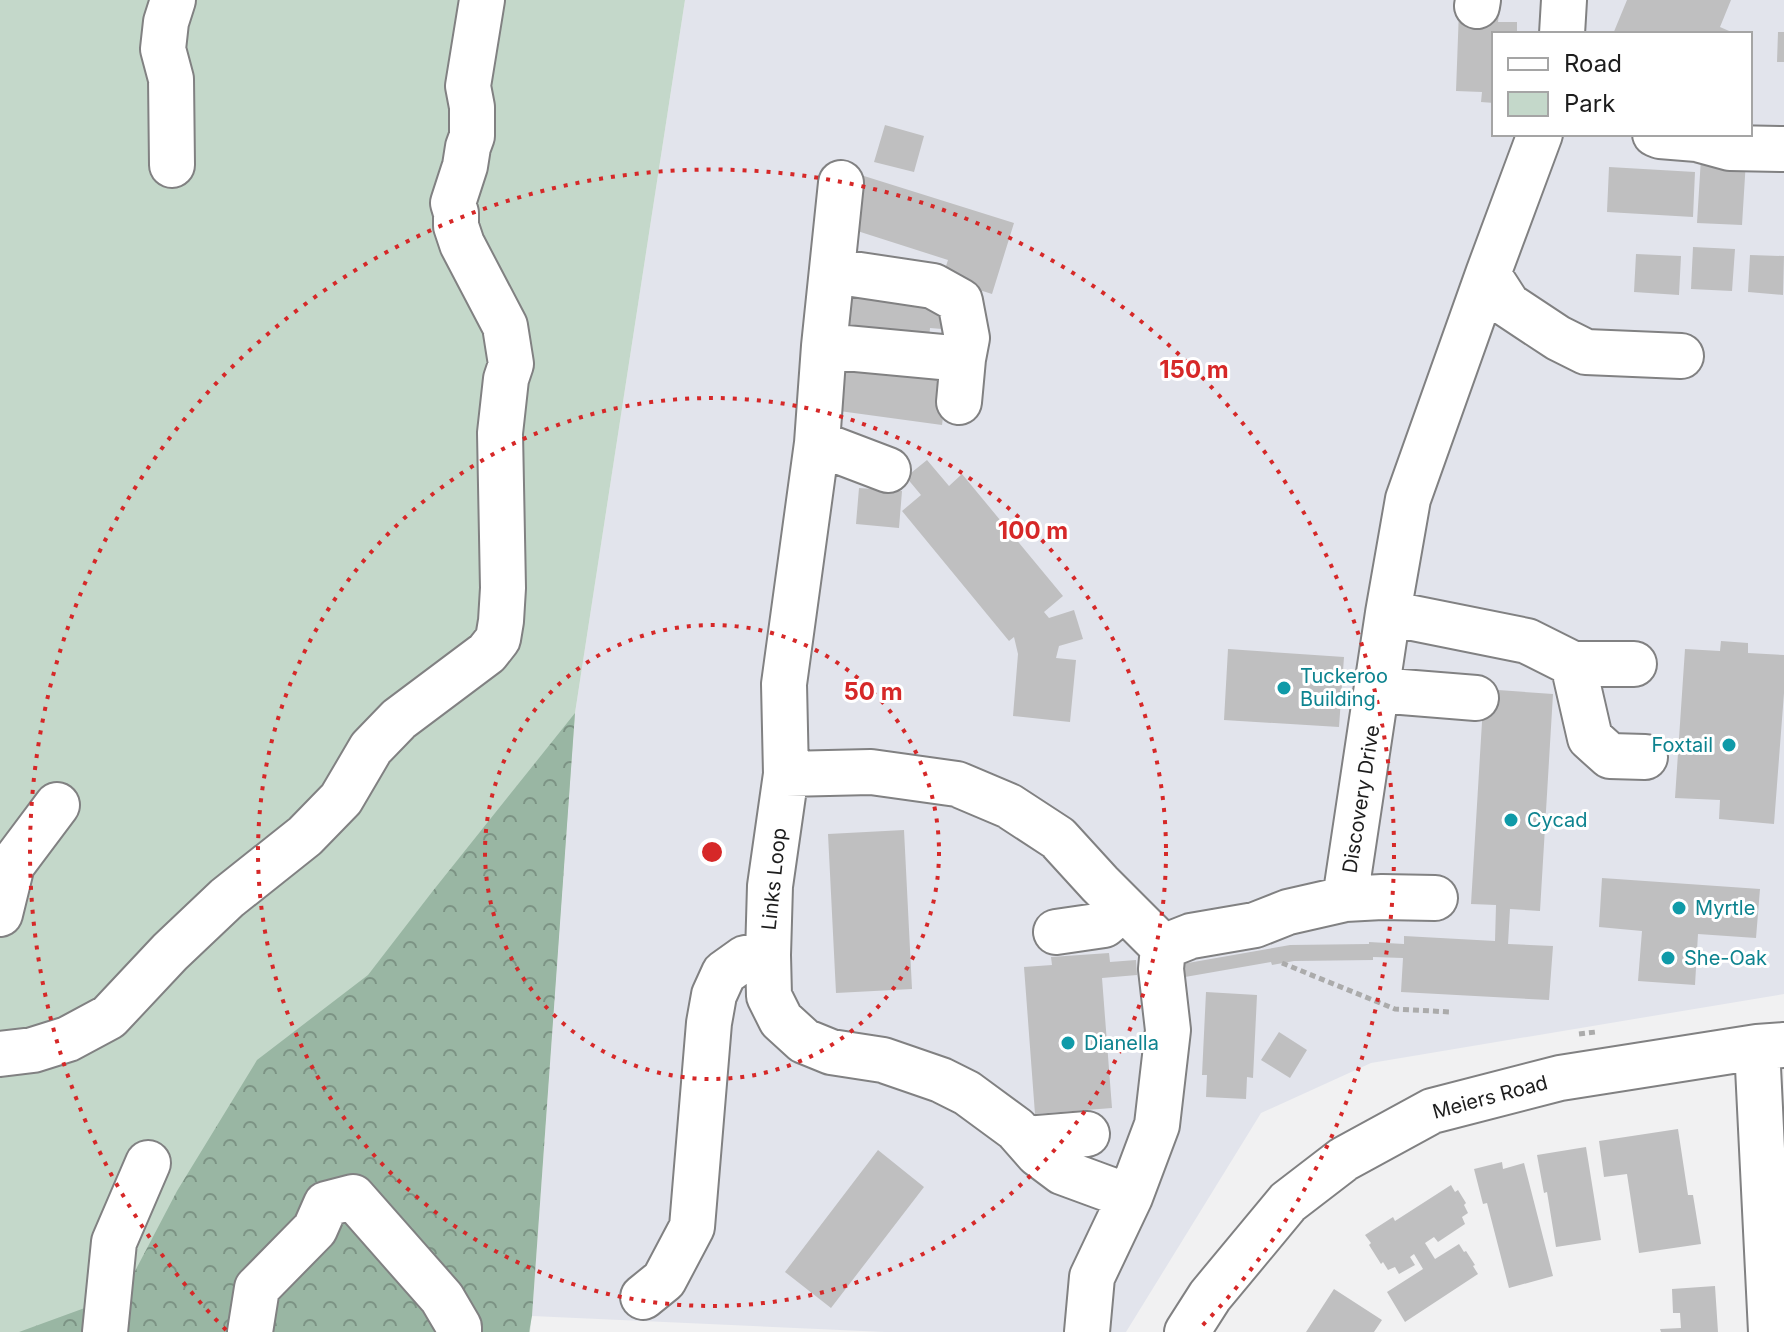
<svg xmlns="http://www.w3.org/2000/svg" width="1784" height="1332" viewBox="0 0 1784 1332" font-family="Inter,sans-serif">
	<defs>
		<pattern id="forest-crowns" width="20" height="18" patternUnits="userSpaceOnUse" patternTransform="scale(2)"><rect width="20" height="18" fill="#99b6a3"/><path d="M2 6a3 3 0 1 1 6 0M12 15a3 3 0 1 1 6 0" fill="none" stroke="#7c9384"/></pattern>
	</defs>
	<rect width="100%" height="100%" fill="#f1f1f2"/>
	<path fill="#e2e4ec" fill-rule="evenodd" d="M685,0H1784V994L1371,1063L1261,1113L1126,1332H885L532,1316L575,713ZM1494,34H1750V134H1494Z"/>
	<path fill="#c4d8ca" d="M0,0H685L575,713L530,1332H0Z"/>
	<path fill="url(#forest-crowns)" d="M575,713L532,1316L529,1332H19L123,1294L177,1191L257,1060L368,975L432,892Z"/>
	<path fill="#bfbfc0" d="M1627,0H1731L1720,27L1736,34H1613Z
		M1459,10L1499,13L1498,22H1517V34H1494V103L1481,102L1482,92L1456,91Z
		M1778,32H1784V62H1777Z
		M885,125L924,136L914,172L874,162Z
		M1701,158L1746,160L1742,225L1697,223Z
		M1609,167L1695,172L1693,217L1607,212Z
		M864,176L1014,223L992,294L942,278L948,260L848,228Z
		M1693,247L1735,249L1732,291L1691,289Z
		M1636,254L1681,256L1679,295L1634,292Z
		M1750,255L1784,256L1783,295L1748,292Z
		M845,289L945,301L942,329L930,328L929,340L840,329Z
		M928,362L950,365L942,425L832,410L838,367L926,379Z
		M927,460L949,486L962,474L1063,596L1044,612L1049,618L1074,610L1083,639L1059,646L1056,658L1076,660L1070,722L1013,716L1018,654L1014,637L1009,641L902,511L921,495L906,477Z
		M859,488L902,491L899,528L856,524Z
		M1721,641L1748,643V653L1784,655V693L1774,824L1719,819L1720,800L1675,798L1685,649L1720,651Z
		M1228,649L1344,657L1339,727L1224,720Z
		M1484,689L1553,694L1540,911L1510,909L1508,944L1553,946L1549,1000L1401,992L1403,958L1373,957V960L1294,961L1272,965L1271,962L1185,977L1182,964L1290,945L1369,944V942L1404,944V936L1495,941L1496,905L1471,904Z
		M904,830L912,989L836,993L828,834Z
		M1602,878L1760,889L1756,938L1698,934L1695,985L1638,981L1642,931L1599,927Z
		M1109,953L1110,962L1136,960L1137,975L1102,978L1112,1108L1035,1114L1024,967L1052,965L1051,957Z
		M1206,992L1257,995L1253,1078L1247,1077L1246,1099L1206,1097L1207,1075H1202Z
		M1279,1032L1307,1050L1290,1078L1261,1060Z
		M1678,1129L1688,1195H1693L1701,1244L1639,1253L1627,1174L1604,1177L1599,1141Z
		M1586,1147L1601,1240L1556,1247L1547,1192L1544,1193L1537,1155Z
		M878,1150L924,1187L831,1308L785,1272Z
		M1502,1162L1503,1169L1524,1163L1553,1276L1509,1288L1487,1203L1483,1204L1474,1169Z
		M1451,1185L1455,1192L1458,1190L1466,1203L1464,1205L1468,1213L1462,1217L1465,1224L1438,1242L1434,1237L1425,1243L1435,1259L1459,1244L1464,1252L1466,1251L1475,1265L1473,1266L1478,1274L1405,1322L1387,1292L1423,1269L1414,1254L1410,1257L1415,1265L1399,1274L1395,1267L1388,1270L1383,1262L1381,1264L1369,1245L1371,1243L1365,1235L1393,1217L1395,1221Z
		M1715,1286L1718,1332H1661L1660,1329L1681,1328L1680,1313H1673L1672,1289Z
		M1334,1289L1382,1320L1374,1332H1306Z"/>
	<g fill="none" stroke-linecap="round" stroke-linejoin="round">
		<g stroke="#818182" stroke-width="48">
			<path id="minor" d="M1477,6L1478,0
				M1562,34L1564,0
				M1655,134L1660,136L1697,139L1730,148L1784,149
				M172,165L171,79L163,49L166,22L173,0
				M833,271L933,286L960,301L967,338L963,359L959,402
				M1488,274L1508,305L1558,338L1586,352L1681,356
				M824,346L963,359
				M817,443L888,470
				M1388,613L1527,641L1573,664L1590,738L1610,756L1645,757
				M1573,664H1634
				M1377,690L1476,698
				M786,774L784,684L817,443L824,346L841,183
				M1345,899L1382,897L1435,898
				M0,914L12,865L57,805
				M1056,932L1104,925L1124,908
				M1163,947L1191,936L1255,925L1288,912L1345,899L1388,613L1408,499L1488,274L1540,134
				M1757,1047L1771,1332
				M0,1054L33,1050L68,1039L109,1017L170,952L227,898L305,836L341,799L371,748L399,719L487,653L498,639L501,621L503,588L500,433L506,379L511,364L505,326L462,244L456,226V213L453,203L465,166L468,147L472,136V107L468,86L482,0
				M1026,1139L1087,1134
				M1130,1197L1062,1172L1038,1154L1016,1129L967,1093L941,1080L883,1060L831,1052L804,1041L781,1020L769,996L768,955L770,886L786,774L871,772L957,784L1009,806L1058,838L1100,884L1163,947
				M643,1297L664,1280L692,1227L709,1023L714,995L724,973L745,958L768,955
				M105,1332L114,1242L148,1163
				M250,1332L257,1288L315,1229L326,1204L353,1197L442,1298L459,1327V1332
				M1087,1332L1092,1277L1130,1197L1157,1125L1168,1030L1161,969L1163,947
				M1187,1332L1210,1296L1288,1202L1344,1159L1432,1111L1560,1078L1757,1047L1784,1045"/>
		</g>
		<path stroke="#ababab" stroke-width="5" stroke-dasharray="6 4" stroke-linecap="butt" d="M1282,963L1395,1009L1450,1012
			M1579,1034L1596,1032"/>
		<use href="#minor" stroke="#fff" stroke-width="44"/>
	</g>
	<g fill="none" stroke="#d62828" stroke-width="4" stroke-dasharray="4 8">
		<circle cx="712" cy="852" r="227"/>
		<circle cx="712" cy="852" r="454"/>
		<path d="M226 1330A682 682 0 1 1 1198 1330"/>
	</g>
	<g fill="#0f9aa8" stroke="#fff" stroke-width="3">
		<circle cx="1284" cy="688" r="8"/>
		<circle cx="1729" cy="745" r="8"/>
		<circle cx="1511" cy="820" r="8"/>
		<circle cx="1679" cy="908" r="8"/>
		<circle cx="1668" cy="958" r="8"/>
		<circle cx="1068" cy="1043" r="8"/>
	</g>
	<g text-anchor="middle" dominant-baseline="central" stroke-width="6" stroke-linejoin="round" paint-order="stroke">
		<g font-size="20" fill="#0d838f" stroke="#fff" text-anchor="start">
			<text x="1300" y="676">Tuckeroo<tspan x="1300" dy="23">Building</tspan></text>
			<text x="1713" y="745" text-anchor="end">Foxtail</text>
			<text x="1527" y="820">Cycad</text>
			<text x="1695" y="908">Myrtle</text>
			<text x="1684" y="958">She-Oak</text>
			<text x="1084" y="1043">Dianella</text>
		</g>
		<g font-size="20" fill="#1d1d1d" stroke="#fff">
			<text transform="translate(1361 799) rotate(-81)">Discovery Drive</text>
			<text transform="translate(774 879) rotate(-84)">Links Loop</text>
			<text transform="translate(1490 1097) rotate(-15)">Meiers Road</text>
		</g>
	</g>
	<circle cx="712" cy="852" r="12" fill="#d62828" stroke="#fff" stroke-width="4"/>
	<g font-size="24" text-anchor="middle" font-weight="bold" fill="#d62828" stroke="#fff" stroke-width="6" stroke-linejoin="round" paint-order="stroke">
		<text x="1194" y="378">150 m</text>
		<text x="1033" y="539">100 m</text>
		<text x="873" y="700">50 m</text>
	</g>
	<rect x="1492" y="32" width="260" height="104" fill="#ffffff" stroke="#a5a5a5" stroke-width="2"/>
	<rect x="1508" y="58" width="40" height="12" fill="#ffffff" stroke="#a5a5a5" stroke-width="2"/>
	<text x="1564" y="72" font-size="24" fill="#1d1d1d">Road</text>
	<rect x="1508" y="92" width="40" height="24" fill="#c4d8ca" stroke="#a5a5a5" stroke-width="2"/>
	<text x="1564" y="112" font-size="24" fill="#1d1d1d">Park</text>
</svg>
